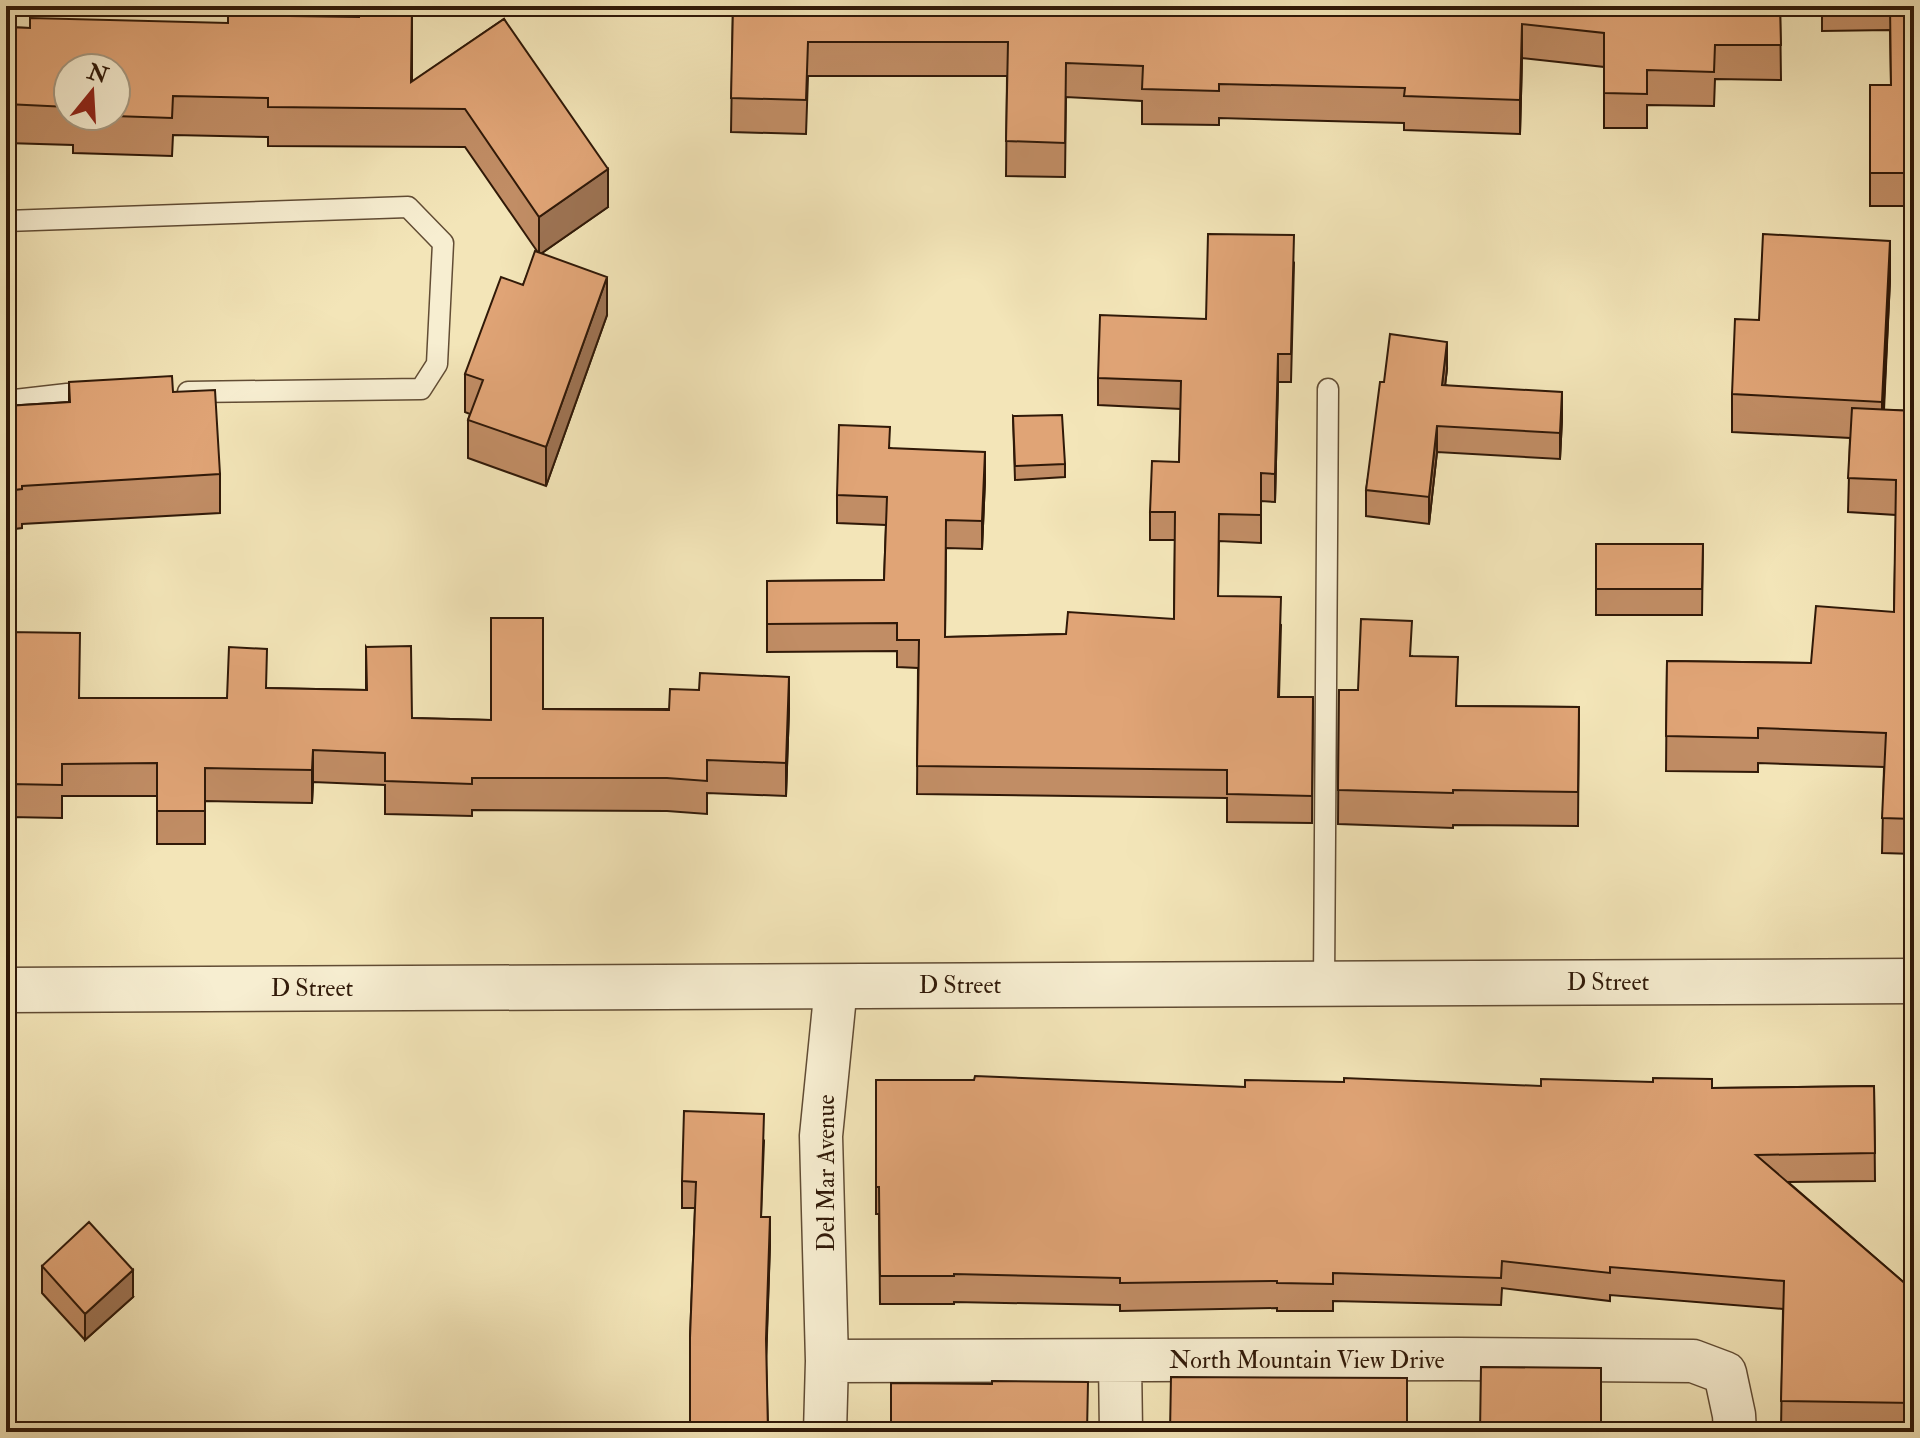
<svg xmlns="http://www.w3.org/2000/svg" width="1920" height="1438" viewBox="0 0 1920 1438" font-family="'IM FELL Double Pica',serif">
	<rect width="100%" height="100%" fill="#f3e5b8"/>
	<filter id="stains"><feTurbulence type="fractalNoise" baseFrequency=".0025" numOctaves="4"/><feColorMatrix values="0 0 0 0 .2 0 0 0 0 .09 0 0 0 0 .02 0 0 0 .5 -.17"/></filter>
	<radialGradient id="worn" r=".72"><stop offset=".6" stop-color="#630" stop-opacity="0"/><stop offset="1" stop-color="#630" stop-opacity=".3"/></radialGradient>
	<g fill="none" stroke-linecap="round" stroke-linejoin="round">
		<g stroke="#614c34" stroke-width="23">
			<path id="service" d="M6,221L408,207L443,243L437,364L421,389L188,392
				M6,401L67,394L96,393
				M1324,984L1328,389"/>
		</g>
		<g stroke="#614c34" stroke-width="45">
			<path id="minor" d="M827,1361L1458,1359L1693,1361L1725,1373L1734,1415L1735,1432
				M1120,1361L1121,1432
				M825,1432L827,1361L821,1136L836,986"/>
		</g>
		<g stroke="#614c34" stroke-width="47">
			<path id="tertiary" d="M6,990L1914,981"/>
		</g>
		<use href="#service" stroke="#f7eed1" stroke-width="20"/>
		<use href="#minor" stroke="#f7eed1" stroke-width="42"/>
		<use href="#tertiary" stroke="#f7eed1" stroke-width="44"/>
	</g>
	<path fill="#c18d65" stroke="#301908" stroke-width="2" fill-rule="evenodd" d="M359,6H444V9L412,8V82L504,19L608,207L542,253L607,315L546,486L468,458V420L470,414L465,412V374L523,285L537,251L465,147L268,146V137L173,135L172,156L73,153V145L6,143V27L30,28L228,23L359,17ZM68,68L116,116H68Z
		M733,6H1780L1781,80L1715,79L1714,106L1647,105V128H1604V67L1522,58L1520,134L1404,130V123L1219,118V125L1142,124V101L1066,97L1065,177L1006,176L1007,76H808L806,134L731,132Z
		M1822,6H1914V206H1870V85H1891L1890,30L1822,31Z
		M1294,263L1291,382H1278L1275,502L1261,501V543L1219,541L1218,596L1281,625L1279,697H1313L1312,823L1227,822V798L917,794L918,668L897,667V651L767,652V581L884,580L886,525L837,523V495L890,448L985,480L982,549L946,548L945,637L1066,634L1174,619L1175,540H1150V512L1179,462L1181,409L1098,405V378L1206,319Z
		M1890,280L1884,410L1914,411V854L1882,853L1884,767L1758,763V772L1666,771L1667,661L1811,663L1894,612L1896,515L1848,512L1850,438L1732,432V394L1759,320Z
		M1447,369L1445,385L1562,419L1560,459L1437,452L1429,524L1366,516V490L1384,382Z
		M69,382L173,392L220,474V513L22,524V528L6,530V406L69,402Z
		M1013,416L1065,464V477L1015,480Z
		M1596,544H1703L1702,615H1596Z
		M6,632L80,698H227L266,688L366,690V647L412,718L491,720L543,709H789L786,796L707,793V814L667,811L472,810V816L385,814V785L313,782L312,803L205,801V844H157V796H62V818L10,817V850H6Z
		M1412,656L1457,706L1579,707L1578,826L1453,825V828L1338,824L1339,690H1358Z
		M876,1080L1245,1087L1541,1086L1712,1088L1874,1086L1875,1181L1788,1182L1908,1286L1914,1202V1430L1781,1429L1783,1309L1610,1295V1301L1502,1288L1501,1305L1333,1301V1311H1277V1308L1120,1311V1305L954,1302V1304H880L879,1214H876Z
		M764,1141L761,1217L770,1244L766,1356L768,1432H690V1338L695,1208H682V1181Z
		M42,1266L133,1297L85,1340L42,1293Z"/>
	<path fill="#9d7353" stroke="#301908" stroke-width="2" d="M1522,24V58L1520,134V100Z
		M608,169V207L539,255V217Z
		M1890,241V280L1882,440V402Z
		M607,277V315L546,486V447Z
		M1447,342V369L1442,412V385Z
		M1278,354V382L1275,502V474Z
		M1562,392V419L1560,459V433Z
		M1437,426V452L1429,524V497Z
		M985,452V480L982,549V521Z
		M789,677V709L786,796V763Z
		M313,750V782L312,803V770Z
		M770,1217V1244L766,1366V1339Z
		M133,1270V1297L85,1340V1314Z"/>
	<path fill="#e0a476" stroke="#301908" stroke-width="2" d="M359,6H412L411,82L504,19L608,169L539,217L465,109L268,107V98L173,96L172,118L114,116H116V68H68V107L6,104V27L30,28V18L228,23V15L359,17Z
		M733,6H1780L1781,45H1715L1714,72L1647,70V94L1604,93V33L1522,24L1520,100L1404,96L1405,88L1219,84V91L1142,89L1143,66L1066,63L1065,143L1006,141L1008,42H808L806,100L731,98Z
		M1890,6H1914V173H1870V85H1891Z
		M1208,234L1294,235L1291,354H1278L1275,474L1261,473V515L1219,514L1218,596L1281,597L1278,697H1313L1312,796L1227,794V770L917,766L919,640H897V623L767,624V581L884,580L887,497L837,495L839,425L890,427L889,448L985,452L982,521L946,520L945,637L1066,634L1068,612L1174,619L1175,512H1150L1152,461L1179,462L1181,381L1098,378L1100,315L1206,319Z
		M1763,234L1890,241L1882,402L1732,394L1735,319L1759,320Z
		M535,251L607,277L546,447L468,420L483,380L465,374L501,277L523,285Z
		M1390,334L1447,342L1442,385L1562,392L1560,433L1437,426L1429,497L1366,490L1380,382H1384Z
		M172,376L173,392L215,390L220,474L22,486V489L6,491V406L70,402L69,382Z
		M1852,408L1914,411V819L1882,818L1886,733L1758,728V738L1666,736L1667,661L1811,663L1816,606L1894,612L1896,480L1848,478Z
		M1062,415L1065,464L1015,466L1013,416Z
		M1596,544H1703L1702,589H1596Z
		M491,618H543V709L669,710L670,689L699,690L700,673L789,677L786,763L707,760V781L667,778H472V784L385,781V753L313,750L312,770L205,768V811H157V763L62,764V785L10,784V817H6V632L80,633L79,698H227L229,647L267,649L266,688L367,690L366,647L411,646L412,718L491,720Z
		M1361,619L1412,621L1410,656L1458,657L1456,706L1579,707L1578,792L1453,790V793L1338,790L1339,690H1358Z
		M975,1076L1245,1087V1080L1344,1082V1078L1541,1086V1079L1653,1082V1078L1712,1079V1088L1874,1086L1875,1153L1756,1155L1908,1286L1910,1202H1914V1403L1781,1401L1784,1281L1610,1267V1273L1502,1261L1501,1278L1333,1273V1284L1277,1283V1281L1120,1283V1278L954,1274V1276H880L879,1187H876V1080H974Z
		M684,1111L764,1114L761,1217H770L766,1339L768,1431L690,1430V1338L696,1182L682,1181Z
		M89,1222L133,1270L85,1314L42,1266Z
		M1481,1367L1601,1368V1432H1480Z
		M1171,1377L1407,1378V1432H1170Z
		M992,1381L1088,1382L1087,1432H891V1383L992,1384Z"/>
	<g text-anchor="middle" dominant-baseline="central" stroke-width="6" stroke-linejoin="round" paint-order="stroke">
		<g font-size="24" fill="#301908" stroke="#f7eed1">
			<text x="1608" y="982">D Street</text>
			<text x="960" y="985">D Street</text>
			<text x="312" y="988">D Street</text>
			<text transform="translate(826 1173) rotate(-90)">Del Mar Avenue</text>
			<text x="1307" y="1360">North Mountain View Drive</text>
		</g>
	</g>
	<rect width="1920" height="1438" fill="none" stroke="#f3e5b8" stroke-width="32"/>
	<rect x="8" y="8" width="1904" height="1422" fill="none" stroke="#301908" stroke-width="4"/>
	<rect x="16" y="16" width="1888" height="1406" fill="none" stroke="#301908" stroke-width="2"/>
	<g transform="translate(92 92) rotate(18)"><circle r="38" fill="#f7eed1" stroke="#a79981" stroke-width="2"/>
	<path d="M0-6L14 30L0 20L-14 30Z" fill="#8f2418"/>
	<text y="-12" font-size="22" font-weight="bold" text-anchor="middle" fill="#301908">N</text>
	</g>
	<rect width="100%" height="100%" filter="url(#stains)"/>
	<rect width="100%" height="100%" fill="url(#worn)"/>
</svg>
